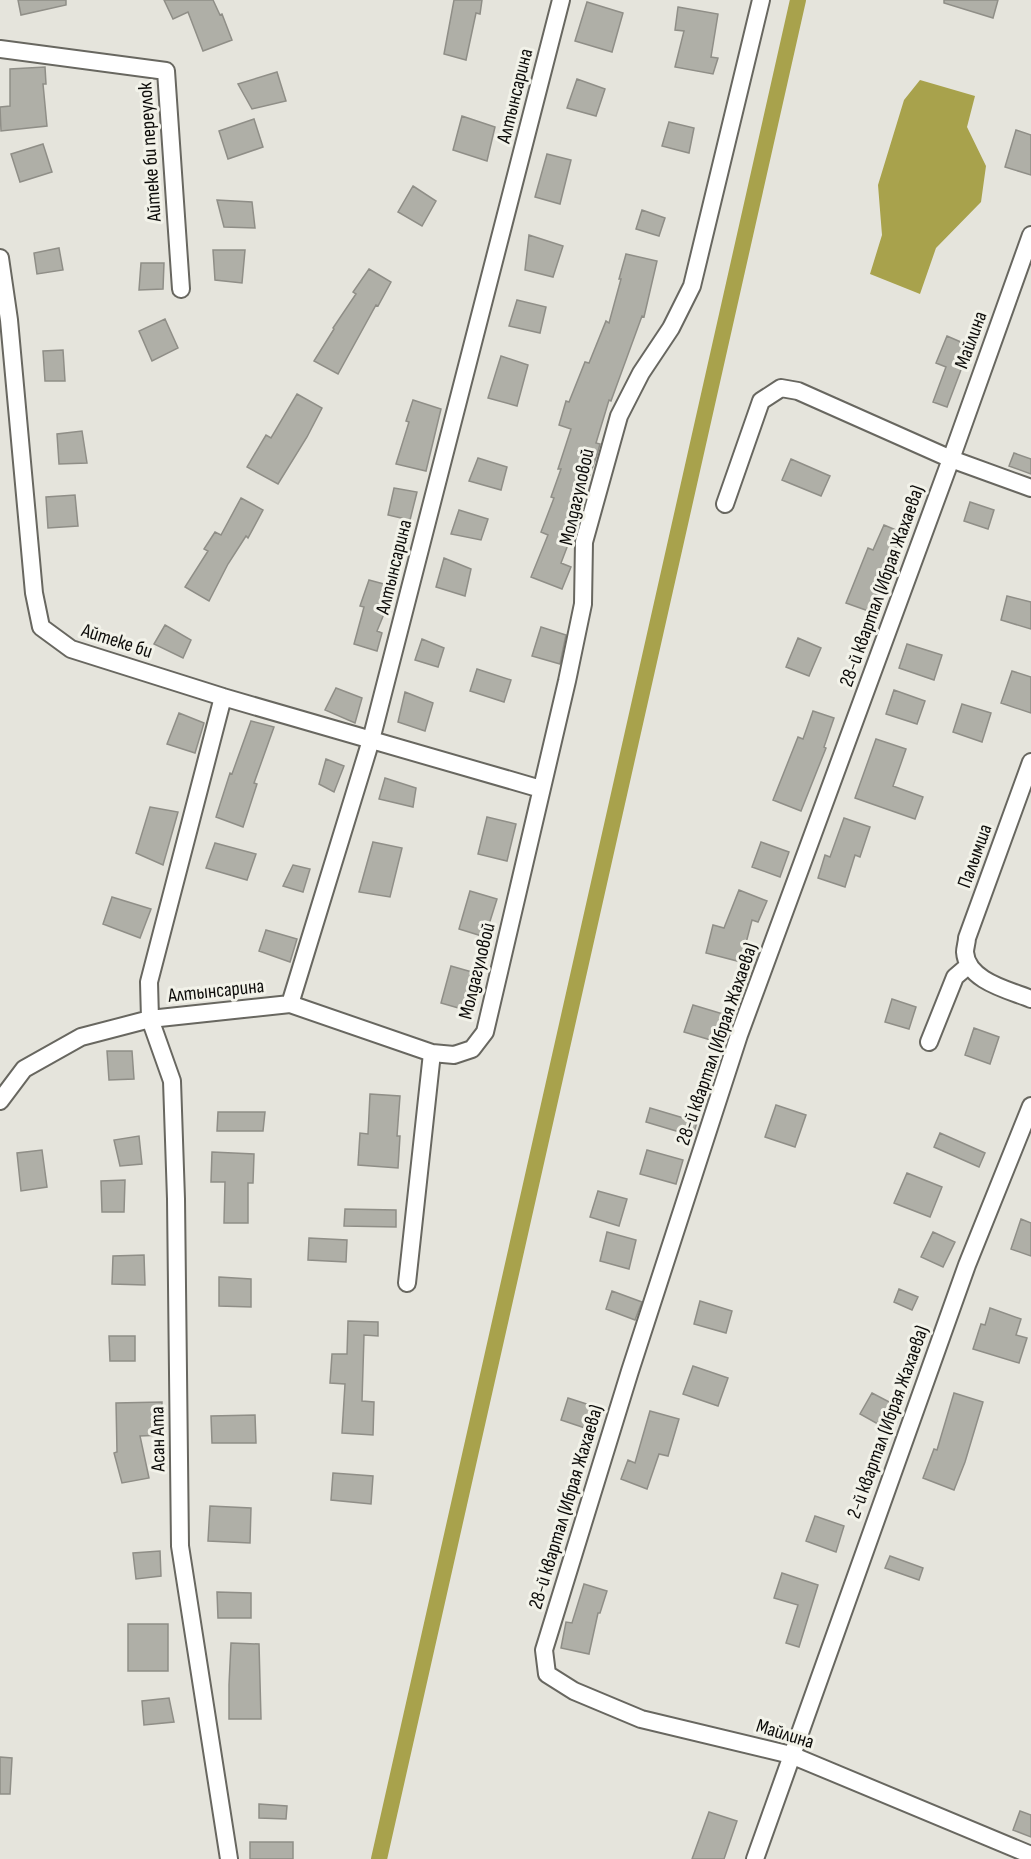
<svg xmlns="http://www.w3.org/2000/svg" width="1031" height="1859" viewBox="0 0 1031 1859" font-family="'Sofia Sans Condensed',sans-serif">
	<rect width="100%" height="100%" fill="#e5e4dc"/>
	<path fill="#a8a24c" d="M920,80L975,96L967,127L986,166L981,202L936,248L920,294L870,274L882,235L878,185L904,100Z"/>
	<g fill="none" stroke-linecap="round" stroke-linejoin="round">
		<path stroke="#a8a24c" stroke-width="16" d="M379,1859L798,0"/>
	</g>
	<path fill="#afafa7" stroke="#8f8e87" stroke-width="1.5" d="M18,0H66V5L21,15Z
		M164,0H213L220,15L222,14L232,40L203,51L188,12L173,19Z
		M454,0H482L480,14L476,13L466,60L444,54Z
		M944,0H998L993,18L944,3Z
		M587,2L623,13L612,52L575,41Z
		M678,7L718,14L711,57L718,58L713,74L675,67L684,31L675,30Z
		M45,67L46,84H43L47,126L1,131L0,107L10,106V69Z
		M277,72L286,101L252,109L238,84Z
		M577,79L605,89L596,116L567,108Z
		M462,116L495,127L487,161L453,150Z
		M254,119L263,147L228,159L219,131Z
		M669,122L694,128L689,153L662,146Z
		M1016,130L1031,135V175L1005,167Z
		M43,144L52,172L20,182L11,154Z
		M547,154L571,160L560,204L535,197Z
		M413,186L436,201L422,226L398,212Z
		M217,200L252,202L255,228L224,227Z
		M642,210L665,218L659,236L636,229Z
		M529,235L563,246L553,277L525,270Z
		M59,248L63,270L37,274L34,253Z
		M213,250H245L242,283L215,280Z
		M626,254L657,261L644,317L642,316L611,401L609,400L596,443L600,444L597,455L574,519L577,521L561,563L571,567L562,589L531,577L548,535L541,532L554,498L551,497L561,469H558L571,429L559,425L566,401L569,402L585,362L589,363L606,321L609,323L621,279H619Z
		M141,263H164L163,289L139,290Z
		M369,269L391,282L378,306L376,305L338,374L314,361L334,329L333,328L356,294L353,292Z
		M517,300L546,307L540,333L509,326Z
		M165,319L178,348L152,361L139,331Z
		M947,336L970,346L947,407L933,402L946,367L936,363Z
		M63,350L65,381H45L43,351Z
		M501,356L528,365L517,406L488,398Z
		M297,394L322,408L307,437L278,484L247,467L266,435L271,438Z
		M413,400L441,409L426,471L396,464L409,422L406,421Z
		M82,431L87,463L59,464L57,434Z
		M1014,453L1031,459V474L1009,466Z
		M478,458L507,467L501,490L469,481Z
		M791,459L830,476L821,496L782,480Z
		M394,488L417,492L410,520L388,515Z
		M75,495L78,526L48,528L46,497Z
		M241,498L263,510L248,538L246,536L228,564L209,601L185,587L208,551L204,549L215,532L221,535Z
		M970,502L994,510L988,529L964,521Z
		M459,510L488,519L481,540L451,534Z
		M884,525L903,533L894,552L893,551L878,588L882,590L874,613L846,603L868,548L873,550Z
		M444,558L471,569L465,596L436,587Z
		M369,580L395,587L377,631L382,633L377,651L354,644L364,607L360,606Z
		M1007,596L1031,602V629L1001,620Z
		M165,625L191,640L183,658L154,644Z
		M541,627L566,635L560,664L532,656Z
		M798,638L821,648L809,676L786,667Z
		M422,639L444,648L438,667L415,660Z
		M907,644L942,655L934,680L899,668Z
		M477,669L511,680L504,702L470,691Z
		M1012,671L1031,677V713L1001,703Z
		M336,688L362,698L355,723L325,710Z
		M894,690L925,701L917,724L886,714Z
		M405,692L433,703L425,731L398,722Z
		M962,704L991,713L982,742L953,732Z
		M813,711L834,718L824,747L826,748L801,811L773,800L798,737L803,739Z
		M179,713L204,723L195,753L167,744Z
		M251,721L274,727L254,783L257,784L243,827L216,817L230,773L232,774Z
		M876,739L906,749L893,786L923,797L915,819L855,798Z
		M326,759L344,766L334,792L319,784Z
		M385,778L416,788L413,807L379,799Z
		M150,807L178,812L163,865L136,853Z
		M487,817L516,824L507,861L478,854Z
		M844,818L870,827L860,857L855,855L845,887L818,878L825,855L830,857Z
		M373,842L402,848L390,897L359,892Z
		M761,842L789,852L780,877L752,867Z
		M215,843L256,854L247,880L206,868Z
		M293,865L310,869L303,892L283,886Z
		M739,890L767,901L758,922L752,920L741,962L706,953L713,925L724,928Z
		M470,891L497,899L485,937L459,929Z
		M112,897L151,909L140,938L103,924Z
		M266,930L297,939L290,962L259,951Z
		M451,966L479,974L469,1011L441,1003Z
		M892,999L916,1007L909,1029L885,1022Z
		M693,1005L723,1014L714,1041L684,1032Z
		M974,1028L999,1037L990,1064L965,1055Z
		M107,1051H132L134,1079L109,1080Z
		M370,1094L400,1096L397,1136H400L398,1168L358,1165L360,1133L368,1134Z
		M776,1105L806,1115L795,1147L765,1137Z
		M650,1108L697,1122L693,1136L646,1122Z
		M218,1112H265L263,1131H217Z
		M940,1133L985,1153L979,1167L934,1147Z
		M139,1136L142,1164L120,1166L114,1140Z
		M42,1150L47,1187L21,1191L17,1153Z
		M647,1150L683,1160L676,1184L640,1174Z
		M212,1152L254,1154L253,1183H248V1223H224L225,1182H211Z
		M907,1173L942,1187L930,1217L894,1203Z
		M125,1180L124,1212H102L101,1181Z
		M598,1191L627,1199L619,1226L590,1217Z
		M345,1209L396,1210V1227L344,1226Z
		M1021,1219L1031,1223V1256L1011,1249Z
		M607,1232L636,1240L629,1269L600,1261Z
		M933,1232L955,1242L943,1267L921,1257Z
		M309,1238L347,1240L346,1262L308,1260Z
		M144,1255L145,1285L112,1284L113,1256Z
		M219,1277L251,1279V1307L219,1306Z
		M899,1289L918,1297L912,1310L894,1302Z
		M612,1291L642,1302L635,1320L606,1309Z
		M700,1301L732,1311L726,1333L694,1324Z
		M990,1308L1021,1319L1016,1335L1027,1338L1019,1363L973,1349L981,1324L985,1325Z
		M348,1321L378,1322V1336L364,1335L362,1401L374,1402L373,1435L342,1433L345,1384L330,1383L332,1354H347Z
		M109,1336H135V1361H110Z
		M693,1366L728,1378L718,1406L683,1394Z
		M872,1393L897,1406L885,1428L860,1414Z
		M954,1393L983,1402L965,1462L954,1490L923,1478L934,1449L937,1450Z
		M568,1398L596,1407L588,1429L561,1420Z
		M162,1402V1435L140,1436L149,1478L122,1483L114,1453L117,1452L116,1403Z
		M650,1411L679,1419L668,1456L659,1454L647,1489L621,1479L628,1460L635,1463Z
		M255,1415L256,1443H212L211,1416Z
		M333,1473L373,1476L371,1504L331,1500Z
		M210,1506L251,1508L250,1543L208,1541Z
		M815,1516L844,1526L836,1552L806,1541Z
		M160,1551L161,1576L136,1579L133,1553Z
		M890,1556L923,1568L919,1580L885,1568Z
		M782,1573L818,1585L799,1647L786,1643L798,1605L774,1598Z
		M584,1584L607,1591L600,1613H598L589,1654L561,1648L566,1622L572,1623Z
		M217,1592L251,1593V1618H218Z
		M128,1624H168V1671H128Z
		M231,1643L259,1644L261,1719H229V1685Z
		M169,1698L174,1722L144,1725L142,1701Z
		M0,1757L12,1758L10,1794H0Z
		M259,1804L287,1806L286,1819L259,1818Z
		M1020,1811L1031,1815V1837L1013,1830Z
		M709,1812L737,1821L724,1859H692Z
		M250,1842H293V1859H250Z"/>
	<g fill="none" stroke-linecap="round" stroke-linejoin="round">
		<g stroke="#686760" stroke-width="20">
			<path id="minor" d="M0,49L166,71L181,289
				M1031,235L951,459L739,1035L630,1371L544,1650L547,1674L574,1691L641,1719L791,1755L1031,1855
				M0,258L9,320L34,593L41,627L71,649L223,697L541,789
				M725,504L761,401L781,388L798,391L951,459L1031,488
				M223,697L149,982L150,1019L172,1081L176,1199L180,1546L229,1859
				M1031,762L967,938C967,942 965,948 965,952C967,981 1009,990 1031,999
				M290,1004L371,740L561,0
				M929,1042L955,977L969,965
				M0,1101L24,1069L81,1037L150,1019L290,1004L432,1053L454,1055L472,1049L485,1032L567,681L583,604L584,542L619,416L641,373L671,328L692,286L761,0
				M407,1283L432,1053
				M755,1859L967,1265L1031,1106"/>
		</g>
		<use href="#minor" stroke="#fff" stroke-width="16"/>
	</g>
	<g text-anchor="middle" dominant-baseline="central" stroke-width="6" stroke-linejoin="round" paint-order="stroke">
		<g font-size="20" fill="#0d0c0a" stroke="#f2f2e9">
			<text transform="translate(515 96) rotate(-76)">Алтынсарина</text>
			<text transform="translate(150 152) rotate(-94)">Айтеке би переулок</text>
			<text transform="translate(971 340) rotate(-70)">Майлина</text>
			<text transform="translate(577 497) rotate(-77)">Молдагуловой</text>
			<text transform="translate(394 567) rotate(-76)">Алтынсарина</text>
			<text transform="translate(882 586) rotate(-70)">28-й квартал (Ибрая Жахаева)</text>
			<text transform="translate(117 641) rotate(18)">Айтеке би</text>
			<text transform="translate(975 856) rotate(-70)">Палымша</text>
			<text transform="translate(477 971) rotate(-76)">Молдагуловой</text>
			<text transform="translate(216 991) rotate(-6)">Алтынсарина</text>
			<text transform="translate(717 1044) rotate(-71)">28-й квартал (Ибрая Жахаева)</text>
			<text transform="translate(888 1422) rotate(-70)">2-й квартал (Ибрая Жахаева)</text>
			<text transform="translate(158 1439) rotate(-91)">Асан Ата</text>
			<text transform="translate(566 1507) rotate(-73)">28-й квартал (Ибрая Жахаева)</text>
			<text transform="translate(785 1734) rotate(17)">Майлина</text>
		</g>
	</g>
</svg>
